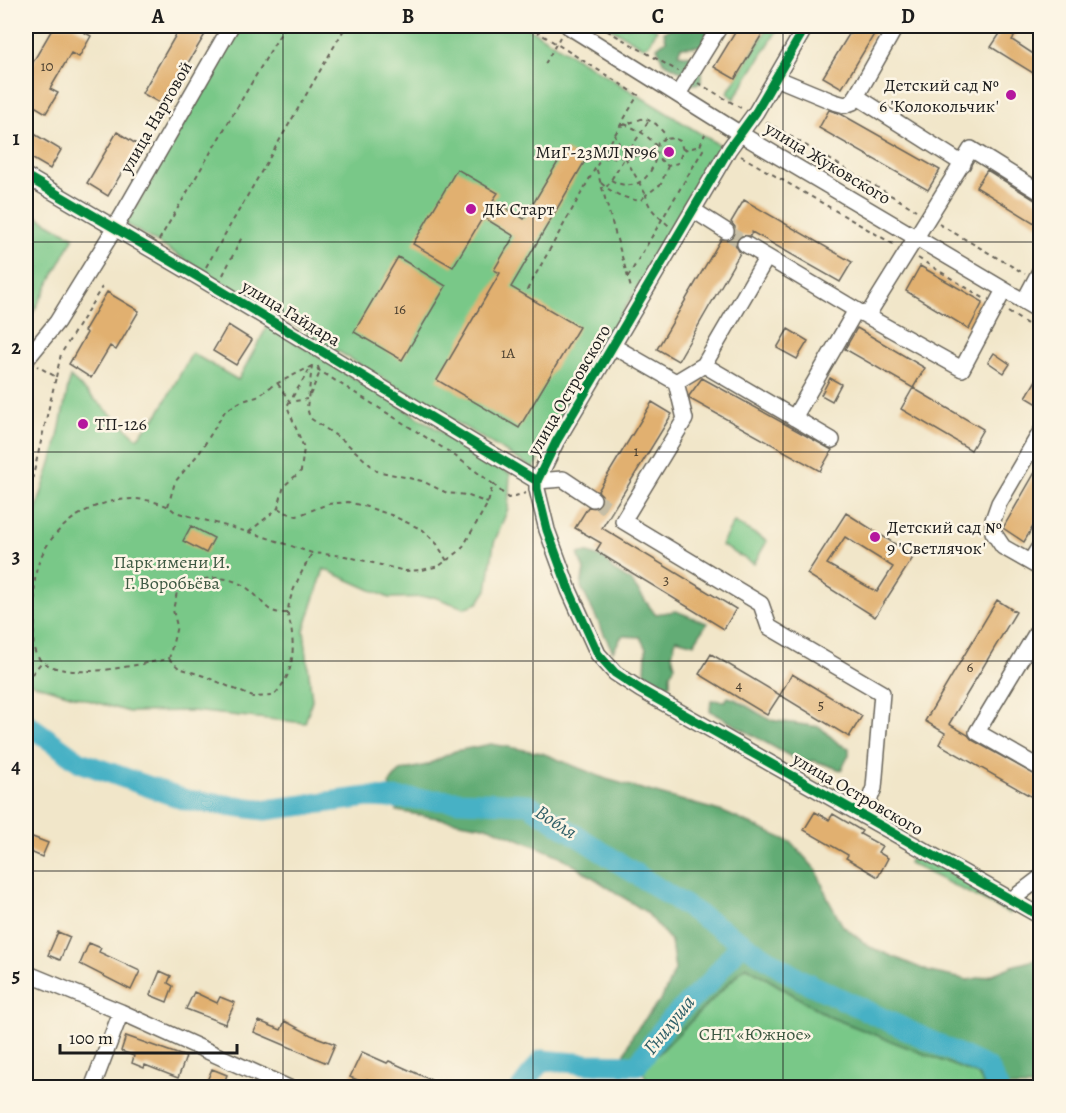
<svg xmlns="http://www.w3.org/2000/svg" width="1066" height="1113" viewBox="0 0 1066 1113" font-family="Alegreya,serif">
	<rect width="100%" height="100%" fill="#fcf5e5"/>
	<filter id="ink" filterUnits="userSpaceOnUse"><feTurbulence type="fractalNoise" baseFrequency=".0167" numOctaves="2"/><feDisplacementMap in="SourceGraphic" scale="12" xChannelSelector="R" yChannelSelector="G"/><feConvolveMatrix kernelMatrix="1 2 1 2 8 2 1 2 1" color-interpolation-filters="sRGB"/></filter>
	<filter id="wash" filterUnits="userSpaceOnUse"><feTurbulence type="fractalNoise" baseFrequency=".008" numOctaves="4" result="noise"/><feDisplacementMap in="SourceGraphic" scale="24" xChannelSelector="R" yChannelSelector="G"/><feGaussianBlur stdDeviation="1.35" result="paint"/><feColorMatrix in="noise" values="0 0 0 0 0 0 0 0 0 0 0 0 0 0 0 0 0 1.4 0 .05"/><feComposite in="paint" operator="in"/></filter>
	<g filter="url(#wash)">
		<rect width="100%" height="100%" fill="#f1e6c9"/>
		<path fill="#79c888" stroke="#4a7252" stroke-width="1.5" d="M240,26H525L724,148L610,332L534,469L126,224Z
			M607,26H650L657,29L649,44L643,47Z
			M769,26H780L734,99L727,93Z
			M27,211L74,237L26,326V214Z
			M268,325L510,474L508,509L494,543L487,590L478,603L464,608L434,597L389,598L324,569L304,630L312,700L305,723L192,711L129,712L26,682V607L30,529L56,447L70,377L137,438L158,414L192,353L238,380Z
			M734,522L767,541L754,564L721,545Z
			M915,850L1012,905L1010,914L909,863Z
			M746,966L830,1017L979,1075L985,1087H651L642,1070Z"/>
		<path fill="#62ac74" stroke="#3f6448" stroke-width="1.5" d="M674,26H711L702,46L681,47L678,54L691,56L701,69V83L690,85L684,73L663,62L657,47L666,40L664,32Z
			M582,553H589L605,559L613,570L631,581L655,614L676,611L707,623L694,644L676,639L672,655L675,666L670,674V684L661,687L645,676L646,649L640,637L622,636L613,651L610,646L581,587L584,570L578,554Z
			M728,697L735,699L770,720L820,727L839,744L849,748V755L841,770L815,761L800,762L710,711L711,700L725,701Z
			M491,744L542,753L606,779L723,812L791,842L817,871L828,899L843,926L870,947L930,972L968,980L988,976L1015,965L1039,959L1040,1087H985L978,1075L830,1017L746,966L642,1070L623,1058L633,1034L662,998L675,970L671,941L646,912L560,856L489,827L397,811L389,784L400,771L427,765L455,751Z"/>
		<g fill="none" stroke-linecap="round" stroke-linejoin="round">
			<path stroke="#47b1c5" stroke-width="21" d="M26,723L80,762L186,800L265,810L368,797L528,804L797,978L988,1068L998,1088
				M521,1088L542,1060L588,1064L637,1065L668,1022L710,982L742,942"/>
		</g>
		<g id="blocks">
			<path fill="#e1b070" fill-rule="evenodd" d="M54,26H73L91,36L79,57L71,53L50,89L58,93L46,113L26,101V74Z
				M181,26H210L163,105L142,93Z
				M739,26H767L735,79L714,67Z
				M854,26H879L842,88L823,77Z
				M1005,26H1021L1012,40L1041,59V78L991,47Z
				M829,110L841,114L940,170L928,190L819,128Z
				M26,129L61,150L50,169L26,155Z
				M117,132L138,145L108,196L87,183Z
				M565,150L585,161L511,287L579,327L519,428L437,380L500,273L494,270L514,236L483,217L453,267L413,244L457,169L498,193L493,200L524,219Z
				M987,170L1035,200L1041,202V227L976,187Z
				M744,200L852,262L840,282L752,232L750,236H740L735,244L740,253L678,361L657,349L721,239L730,240L734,236L735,227L731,222Z
				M398,257L446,286L402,360L354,332Z
				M920,266L983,302L969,329L906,291Z
				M107,292L139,311L116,350L110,346L91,378L69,364L87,333L84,331Z
				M228,325L252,340L236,365L213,351Z
				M857,328L925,368L913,388L845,349Z
				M788,329L808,341L797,359L777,348Z
				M994,353L1010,364L1004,373L988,362Z
				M1041,372V406L1026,397Z
				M702,378L832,450L820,471L690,399L689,396Z
				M830,378L841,384L832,401L821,395Z
				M913,388L983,429L971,450L901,409Z
				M652,402L672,414L602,528L736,609L724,629L596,551L601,543L575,528L588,507L597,508L601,504L602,495L598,491Z
				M1041,462V513L1024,542L1003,528Z
				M846,513L914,556L875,617L807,574ZM845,537L893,567L877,592L827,564Z
				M191,526L214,538L206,553L183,541Z
				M997,600L1016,612L949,724L968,735L972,740L1041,778V802L939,744L945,733L925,721Z
				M711,654L780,695L767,715L699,674Z
				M792,674L862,716L849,737L780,695Z
				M815,812L829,820L833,814L862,831L860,834L882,846L878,852L888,858L878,877L846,858L848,855L804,830Z
				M30,836L48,843L42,857L26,850Z
				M58,932L70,937L60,960L48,955Z
				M89,943L101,948L99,952L140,971L131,990L80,964Z
				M160,971L171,976L168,983L173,986L167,1002L150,995Z
				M194,992L217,1003L220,997L235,1003L225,1024L186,1009Z
				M259,1021L281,1030L285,1021L311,1035L335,1044L327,1063L254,1032Z
				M126,1036L186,1057L178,1078L145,1065L144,1068L132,1063L134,1056L121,1051Z
				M362,1052L387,1063L389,1061L431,1080L428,1088H386L367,1079L365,1083L350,1077Z
				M212,1069L227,1075L222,1088H204Z"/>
		</g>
	</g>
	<g filter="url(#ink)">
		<use href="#blocks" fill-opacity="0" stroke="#676359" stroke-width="1.5"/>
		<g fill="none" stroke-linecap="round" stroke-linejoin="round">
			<path stroke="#c6bea6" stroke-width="15" stroke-dasharray="15 8" stroke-linecap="butt" d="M726,231L745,244
				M593,499L613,511"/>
			<g stroke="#676359" stroke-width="18">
				<path id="minor" d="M568,26L739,133L1040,311
					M806,26L756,112L729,149L556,442L537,481V489L547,530L569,590L598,654L615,673L641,690L1040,916
					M776,78L834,102L845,105L853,102L896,26
					M678,94L720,26
					M856,96L963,164
					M26,176L200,278L537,481L563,479L593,499
					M693,210L726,231
					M745,244L767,257
					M1024,301L1040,271
					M867,316L971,149L1040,192
					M613,346L676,382L685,419L623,521L761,604L769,627L882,693L874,788L863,816
					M26,360L57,322L115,228L231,26
					M704,365L832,440
					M676,382L704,365L767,257L856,310
					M794,418L856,310L962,369L1004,290
					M1040,433L999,503L993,520V532L1003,547L1040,568
					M1030,562L1040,546
					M1040,627L977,732L1040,768
					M1011,900L1040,878
					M26,973L121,1012L289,1088
					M92,1088L121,1012"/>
			</g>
			<path stroke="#676359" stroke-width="2" stroke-dasharray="4.5 4.5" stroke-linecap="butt" d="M528,26L638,95L596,167L631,288
				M599,26L678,71
				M545,64L560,37
				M698,83L743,109
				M766,122L916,210
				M624,124C637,129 648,135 656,146
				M621,126L644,118L656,124L664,133V139L658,142L656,156L668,166L678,163L683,150L680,141L673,138L664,139
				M683,150L700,146L705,134
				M626,156L649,120
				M741,156L895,245
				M625,157L655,154
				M602,158L625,157L615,135
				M668,166L661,184L646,195C648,210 659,216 669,226
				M611,180C634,193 651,180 656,156
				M601,183C613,194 624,198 640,201L646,195L625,157L606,188
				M939,224L1025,274
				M159,240L285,26
				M918,258L985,299
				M206,267L346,26
				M223,275L242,237
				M628,277L703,150L700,146
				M527,290L596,167
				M1008,312L1040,332
				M312,366L307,408L310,418L344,441L377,471L422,481L447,493L466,495L488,503
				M56,377L61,354L102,287
				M278,384L290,402L307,399
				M310,395L320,372L317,364
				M493,484L508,498L526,493
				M26,506L56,377L37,366
				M168,506L175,482L200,452L225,411L242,401L257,397L272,386L312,366L451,453L493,484L488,503L461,550L439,566L422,570L405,571L345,556L312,553L259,535L175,512C168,505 161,504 151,501C106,491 52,520 38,565C32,582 36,602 35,620C34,634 29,653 43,662C72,682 136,664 169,659L179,668L204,676L253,697L273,696C293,676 295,654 291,627C290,623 288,618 288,614C287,597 304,568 312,553
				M278,508L284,512L297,516L328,504L348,502L367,507L391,515L423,530L437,544L447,561
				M249,532L278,508L284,486L301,471L304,448L287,406L311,367
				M169,659L177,626L173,610L177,592C199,575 230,572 252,592C266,604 266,614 287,613
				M26,681L41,663"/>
			<use href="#minor" stroke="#fff" stroke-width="15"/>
			<g stroke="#fcf5e5" stroke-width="13">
				<path id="cycleway" d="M806,26L756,112L729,149L556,442L537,481V489L547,530L569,590L598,654L615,673L641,690L1040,916
					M26,176L200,278L537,481"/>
			</g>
			<use href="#cycleway" stroke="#00873e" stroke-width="9"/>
		</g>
	</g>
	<path fill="none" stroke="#1c1c1c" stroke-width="1.5" stroke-opacity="0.55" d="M283,26V1088M533,26V1088M783,26V1088M26,242H1040M26,452H1040M26,661H1040M26,871H1040"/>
	<g fill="#b5179e" stroke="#fcf5e5" stroke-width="2">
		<circle cx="1011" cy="95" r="6"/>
		<circle cx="669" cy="152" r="6"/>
		<circle cx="471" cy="209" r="6"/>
		<circle cx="83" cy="424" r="6"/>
		<circle cx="875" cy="537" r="6"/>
	</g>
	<g text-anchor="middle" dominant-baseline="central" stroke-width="5" stroke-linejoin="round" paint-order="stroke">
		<g font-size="15" fill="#4d4131">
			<text x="47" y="66">10</text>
			<text x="400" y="309">16</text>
			<text x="508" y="353">1А</text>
			<text x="636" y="451">1</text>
			<text x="666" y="580">3</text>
			<text x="970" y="667">6</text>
			<text x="739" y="685">4</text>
			<text x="821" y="705">5</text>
		</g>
		<g font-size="18" fill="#1c1c1c" stroke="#fcf5e5" text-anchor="start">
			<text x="999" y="85" text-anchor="end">Детский сад №<tspan x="999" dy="21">6 'Колокольчик'</tspan></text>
			<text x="657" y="152" text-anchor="end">МиГ-23МЛ №96</text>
			<text x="483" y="209">ДК Старт</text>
			<text x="95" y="424">ТП-126</text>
			<text x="887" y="527">Детский сад №<tspan x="887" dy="21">9 'Светлячок'</tspan></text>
		</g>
		<g font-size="18" fill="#1c1c1c" stroke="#fcf5e5">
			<text transform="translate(156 117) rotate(-60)">улица Нартовой</text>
			<text transform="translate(828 163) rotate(31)">улица Жуковского</text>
			<text transform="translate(291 313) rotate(31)">улица Гайдара</text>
			<text transform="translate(569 390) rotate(-60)">улица Островского</text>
			<text transform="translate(858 794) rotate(30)">улица Островского</text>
		</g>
		<g font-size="18" fill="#3d5842" stroke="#fcf5e5">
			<text x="172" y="562">Парк имени И.<tspan x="172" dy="21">Г. Воробьёва</tspan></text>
			<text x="755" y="1034">СНТ «Южное»</text>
		</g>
		<g font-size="20" font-style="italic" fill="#2f5f68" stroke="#fcf5e5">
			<text transform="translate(556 822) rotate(33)">Вобля</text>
			<text transform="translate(669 1025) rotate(-51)">Гнилуша</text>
		</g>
	</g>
	<rect width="1066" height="1113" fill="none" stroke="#fcf5e5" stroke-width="66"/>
	<path d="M60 1044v9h177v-9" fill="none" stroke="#1c1c1c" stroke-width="3"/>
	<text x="69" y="1044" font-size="18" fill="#1c1c1c" stroke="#fcf5e5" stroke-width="4.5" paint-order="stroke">100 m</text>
	<rect x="33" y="33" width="1000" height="1047" fill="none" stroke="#1c1c1c" stroke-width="2"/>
	<g font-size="20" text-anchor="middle" font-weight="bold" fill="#1c1c1c">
		<text x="158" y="23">A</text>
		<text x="408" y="23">B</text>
		<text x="658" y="23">C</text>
		<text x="908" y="23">D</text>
		<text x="16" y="145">1</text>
		<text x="16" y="354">2</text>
		<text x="16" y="563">3</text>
		<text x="16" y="773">4</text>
		<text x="16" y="982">5</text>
	</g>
</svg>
